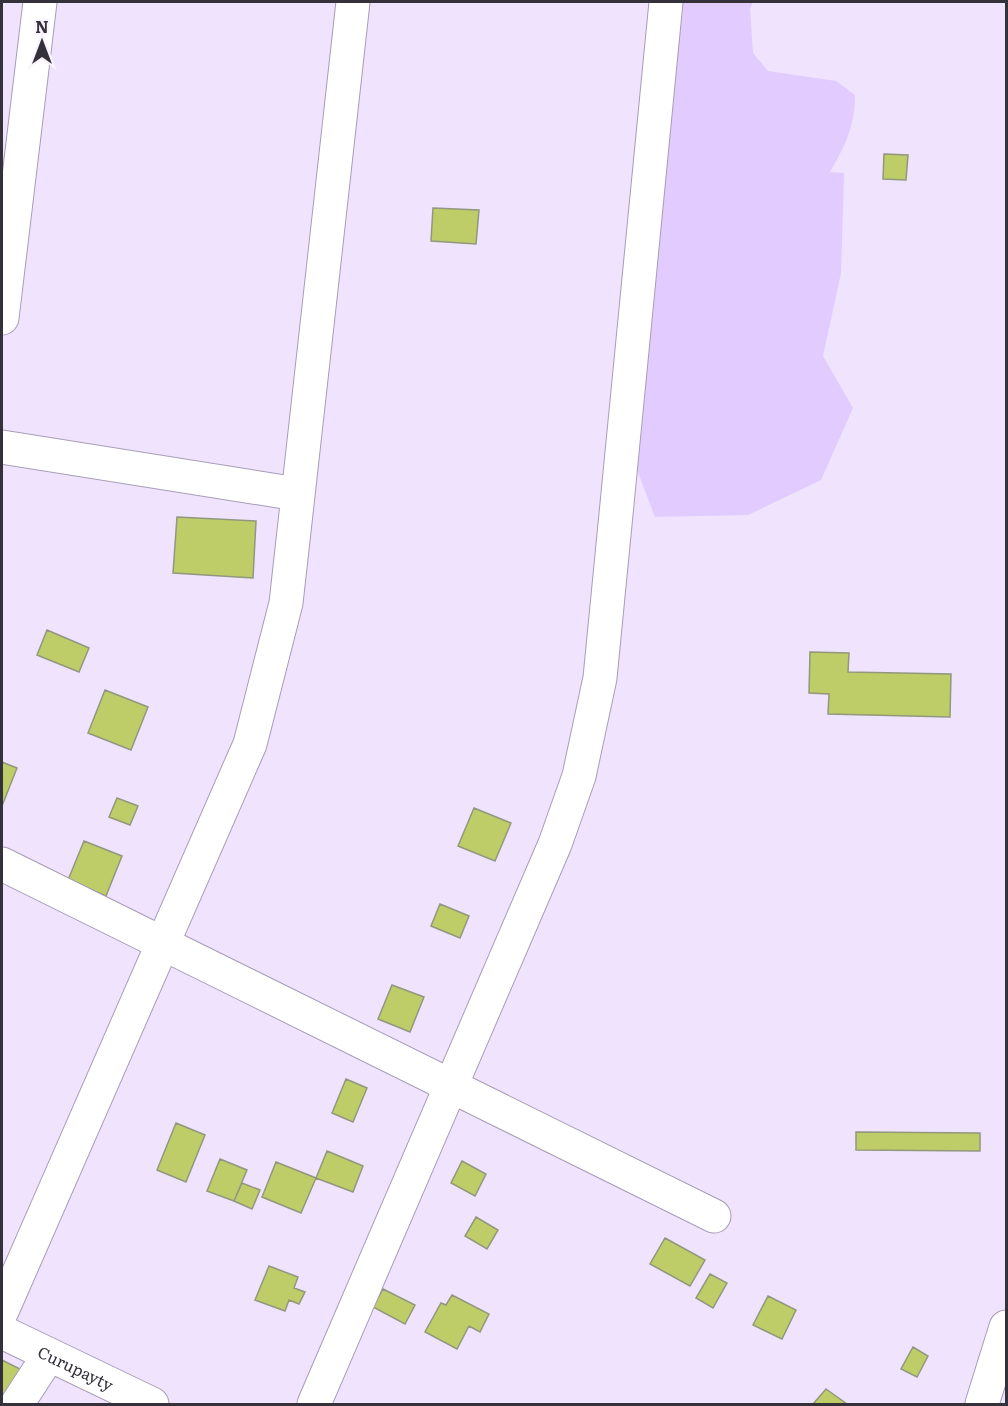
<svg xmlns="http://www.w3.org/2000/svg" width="1008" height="1406" viewBox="0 0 1008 1406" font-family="Literata,serif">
	<rect width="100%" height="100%" fill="#efe3fe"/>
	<path fill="#e2cbfe" d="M677,2H753L750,9L753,53L768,71L836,81L855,95C855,126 845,146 830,172L844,173L841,273L823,356L853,408L821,480L748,515L655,517L626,441Z"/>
	<path fill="#becd67" stroke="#92977e" stroke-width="1.5" d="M884,154L908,155L906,180L883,179Z
		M433,208L479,210L476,244L431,241Z
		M177,517L256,521L253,578L173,573Z
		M47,630L89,648L79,672L37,655Z
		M810,652L849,653L848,672L951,674L950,717L828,714L829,694L809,693Z
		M105,690L148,707L131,750L88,733Z
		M2,762L17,768L2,806Z
		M117,798L138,806L130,825L109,817Z
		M474,808L511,823L495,861L458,846Z
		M84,841L122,856L106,896L68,880Z
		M440,904L469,916L460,938L431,926Z
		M392,985L424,997L410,1032L378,1019Z
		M346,1079L367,1088L353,1122L332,1113Z
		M176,1123L205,1135L186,1182L157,1170Z
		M856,1132L980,1133V1151L856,1150Z
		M327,1151L363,1166L353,1192L316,1178Z
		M220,1159L247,1170L234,1201L207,1191Z
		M462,1161L486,1174L475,1196L451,1183Z
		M276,1162L316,1178L301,1213L262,1197Z
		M242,1183L260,1190L252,1209L234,1201Z
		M476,1217L498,1230L487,1249L465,1236Z
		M665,1238L705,1260L690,1286L650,1264Z
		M269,1266L298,1277L294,1288L305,1292L299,1304L289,1300L285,1311L255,1300Z
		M710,1274L727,1283L713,1308L696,1298Z
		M383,1289L415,1305L405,1324L373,1307Z
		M452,1295L489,1314L480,1332L469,1326L457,1349L425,1332L441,1303L446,1305Z
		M768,1296L796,1310L782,1339L753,1325Z
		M913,1347L928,1356L917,1377L901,1369Z
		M2,1360L20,1369L2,1404Z
		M826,1389L847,1404H813Z"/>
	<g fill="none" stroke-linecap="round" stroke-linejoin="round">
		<g stroke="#a89db6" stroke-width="35">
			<g id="minor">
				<path d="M2,318L40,2"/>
				<path d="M2,447L297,494"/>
				<path d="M2,864L714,1216"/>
				<path d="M2,1311L250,744L286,603L353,2"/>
				<path id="s1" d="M2,1332L152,1404"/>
				<path d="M17,1404L49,1355"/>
				<path d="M314,1404L555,844L579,776L600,678L666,2"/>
				<path d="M982,1404L1006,1327"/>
			</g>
		</g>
		<use href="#minor" stroke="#fff" stroke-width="33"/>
	</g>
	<g text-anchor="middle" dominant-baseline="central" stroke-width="4.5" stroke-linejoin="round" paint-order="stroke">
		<g font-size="16" fill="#35313b" stroke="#f9f4ff">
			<text stroke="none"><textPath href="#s1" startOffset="82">Curupayty</textPath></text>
		</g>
	</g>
	<rect width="1008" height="1406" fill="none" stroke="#35313b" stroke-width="6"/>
	<g transform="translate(42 42)" stroke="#f9f4ff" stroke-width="4.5" paint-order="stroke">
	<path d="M0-4.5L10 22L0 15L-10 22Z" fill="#35313b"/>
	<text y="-9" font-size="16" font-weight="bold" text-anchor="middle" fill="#35313b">N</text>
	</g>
</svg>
